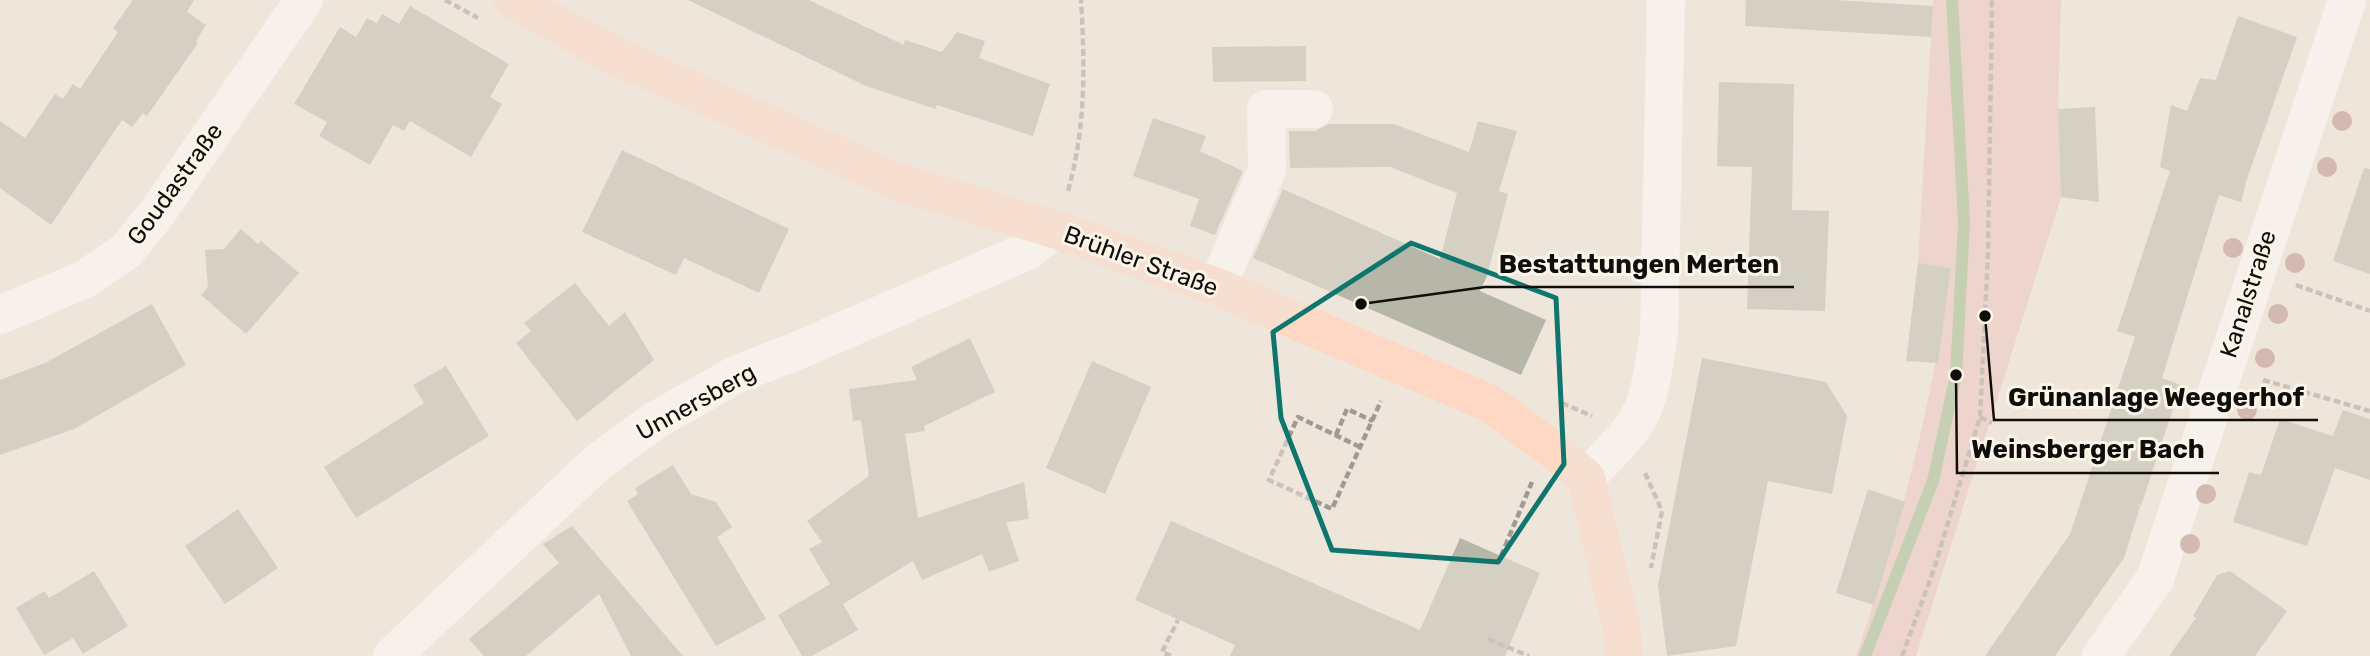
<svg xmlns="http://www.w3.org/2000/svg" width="2370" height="656" viewBox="0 0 2370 656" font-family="Rubik,sans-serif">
	<rect width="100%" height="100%" fill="#eee6db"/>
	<path fill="#ecbfbd" d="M1933,0H2061L2058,109L2061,197L1916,656H1856C1900,529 1933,401 1951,268L1918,263Z"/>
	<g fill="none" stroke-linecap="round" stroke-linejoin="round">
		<path stroke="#92b580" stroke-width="12" d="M1865,656L1933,481L1956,375L1964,222L1952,0"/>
	</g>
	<path fill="#b6b6a9" d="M133,0H194L187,12L206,25L196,41L198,43L147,116L143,113L132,127L122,120L51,225L0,188V121L25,138L55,94L63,99L73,84L80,89L118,32L113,28Z
		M688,0H809L904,45L905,40L942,52L957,32L985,41L979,58L1050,84L1033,136L937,105L936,109L866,86Z
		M1746,0H1835L1933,6L1931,37L1745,26Z
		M410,6L509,64L490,97L502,104L471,157L410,121L404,131L393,125L370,165L319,136L327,122L294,104L340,27L356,37L367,18L377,23L382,14L399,24Z
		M2238,16L2297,37L2246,182L2241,202L2219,195L2162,378L2181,385L2141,506L2137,504L2140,507L2124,558L2055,656H1985L2070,534L2135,337L2117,331L2170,171L2160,167L2171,105L2187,111L2200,78L2216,80Z
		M1306,46V81L1213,82L1212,47Z
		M1719,82L1794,84L1792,210L1829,211L1825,311L1747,309L1752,167L1717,166Z
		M2095,107L2099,202L2061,197L2058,109Z
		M1153,118L1206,136L1200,151L1243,171L1215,235L1190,226L1199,199L1133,176Z
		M1478,121L1517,131L1499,191L1508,194L1487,276L1480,291L1546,320L1521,375L1253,258L1283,189L1440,259L1457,193L1390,167L1290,168L1289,131H1315L1329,124H1394L1469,152Z
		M622,150L789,229L759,293L684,258L676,275L582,232Z
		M2364,168L2370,169V274L2333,261Z
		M241,229L258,244L261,241L299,273L246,334L201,295L208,287L205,250L224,249Z
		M1918,263L1951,268L1938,363L1906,361Z
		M575,283L609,326L625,312L654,360L577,421L516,343L531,331L524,323Z
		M152,304L186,365L74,429L0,455V380L45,363Z
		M970,338L995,392L924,426L925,431L905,434L918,518L1024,482L1029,519L1006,522L1019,561L989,572L982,554L922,580L913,561L843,604L858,630L812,656H802L778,615L830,584L809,549L822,542L807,521L869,476L861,420L853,421L849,389L917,380L911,367Z
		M1702,358L1826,382L1847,416L1832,494L1768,481L1736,646L1667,656L1658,585Z
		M1092,361L1151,387L1105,494L1046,468Z
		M446,366L489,436L356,518L324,467L424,403L413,385Z
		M2343,410L2370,419V480L2335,468L2307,546L2233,522L2249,472L2261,475L2280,419L2333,436Z
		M673,465L691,494L716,502L732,527L717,537L766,619L716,646L627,501L638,494L635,488Z
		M1868,489L1905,502L1874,605L1836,593Z
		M238,509L278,568L225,604L185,546Z
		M1171,521L1420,630L1460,538L1540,573L1505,656H1230L1235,645L1135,600Z
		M572,526L589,546L683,656H631L599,594L526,656H484L469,639L559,563L543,544Z
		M94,571L128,626L83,654L73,638L44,655L16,608L45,591L49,598Z
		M2230,571L2287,611L2255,656H2169L2196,618L2193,616L2217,575Z"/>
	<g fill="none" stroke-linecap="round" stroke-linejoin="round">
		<path stroke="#a09a92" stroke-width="4.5" stroke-dasharray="7 3.5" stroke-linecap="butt" d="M445,0L478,18
			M1068,191C1086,127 1085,66 1081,0
			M2296,285L2370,311
			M2263,380L2370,411
			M1562,403L1592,416
			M1980,417L1992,423
			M1336,435L1347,409L1373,421
			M1360,447L1298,417L1269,480L1332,509L1381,401
			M1645,473L1662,511L1651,568
			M1501,556L1532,482
			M1488,639L1529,656
			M1171,656L1162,652L1178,620
			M1902,656L1934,569L1980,417L1988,253L1992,0"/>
		<path stroke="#fff" stroke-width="38" d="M1217,287L1267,170L1266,109H1314
			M0,315L85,279L126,251L157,213L304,0
			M1586,478C1605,457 1633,434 1644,406C1653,383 1655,356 1659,332L1666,0
			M392,656L598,462L656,420L737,374L794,352L1028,251L1054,229
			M2101,656L2155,579L2347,0"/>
		<path stroke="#fed8c4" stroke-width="38" d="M513,0L617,57L898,182L1054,229L1217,287L1489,403L1556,452L1586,478L1622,630L1624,656"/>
	</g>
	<g fill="#b48380">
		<circle cx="2342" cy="121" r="10"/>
		<circle cx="2327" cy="167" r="10"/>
		<circle cx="2233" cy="248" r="10"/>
		<circle cx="2295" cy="263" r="10"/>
		<circle cx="2278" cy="314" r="10"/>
		<circle cx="2265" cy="358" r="10"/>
		<circle cx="2247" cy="410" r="10"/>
		<circle cx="2206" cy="494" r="10"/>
		<circle cx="2190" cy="544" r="10"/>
	</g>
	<path d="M0 0H2370V656H0ZM1411,243L1556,298L1564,464L1498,562L1332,550L1281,418L1273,332Z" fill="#eee6db" fill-opacity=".55" fill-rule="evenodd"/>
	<path fill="none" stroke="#0f766e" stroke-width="5" stroke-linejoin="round" d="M1411,243L1556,298L1564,464L1498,562L1332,550L1281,418L1273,332Z"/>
	<g text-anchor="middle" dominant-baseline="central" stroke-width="6" stroke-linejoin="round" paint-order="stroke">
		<g font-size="24" fill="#100e0a" stroke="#fbf4e8">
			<text transform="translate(175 184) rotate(-54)">Goudastraße</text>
			<text transform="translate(1141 261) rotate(20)">Brühler Straße</text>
			<text transform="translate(2248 294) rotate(-72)">Kanalstraße</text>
			<text transform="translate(696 402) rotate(-29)">Unnersberg</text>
		</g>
	</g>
	<path fill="none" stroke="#100e0a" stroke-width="2.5" d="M1361 304L1485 287H1794M1985 316L1994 420H2318M1956 375L1957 473H2219"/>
	<g fill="#100e0a" stroke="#fbf4e8" stroke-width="2.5">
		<circle cx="1361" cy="304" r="7"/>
		<circle cx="1985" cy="316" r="7"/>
		<circle cx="1956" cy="375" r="7"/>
	</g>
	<g font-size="26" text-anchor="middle" font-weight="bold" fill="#100e0a" stroke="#fbf4e8" stroke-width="6" stroke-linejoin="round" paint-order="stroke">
		<text x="1639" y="273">Bestattungen Merten</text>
		<text x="2156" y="406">Grünanlage Weegerhof</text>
		<text x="2088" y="458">Weinsberger Bach</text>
	</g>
</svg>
